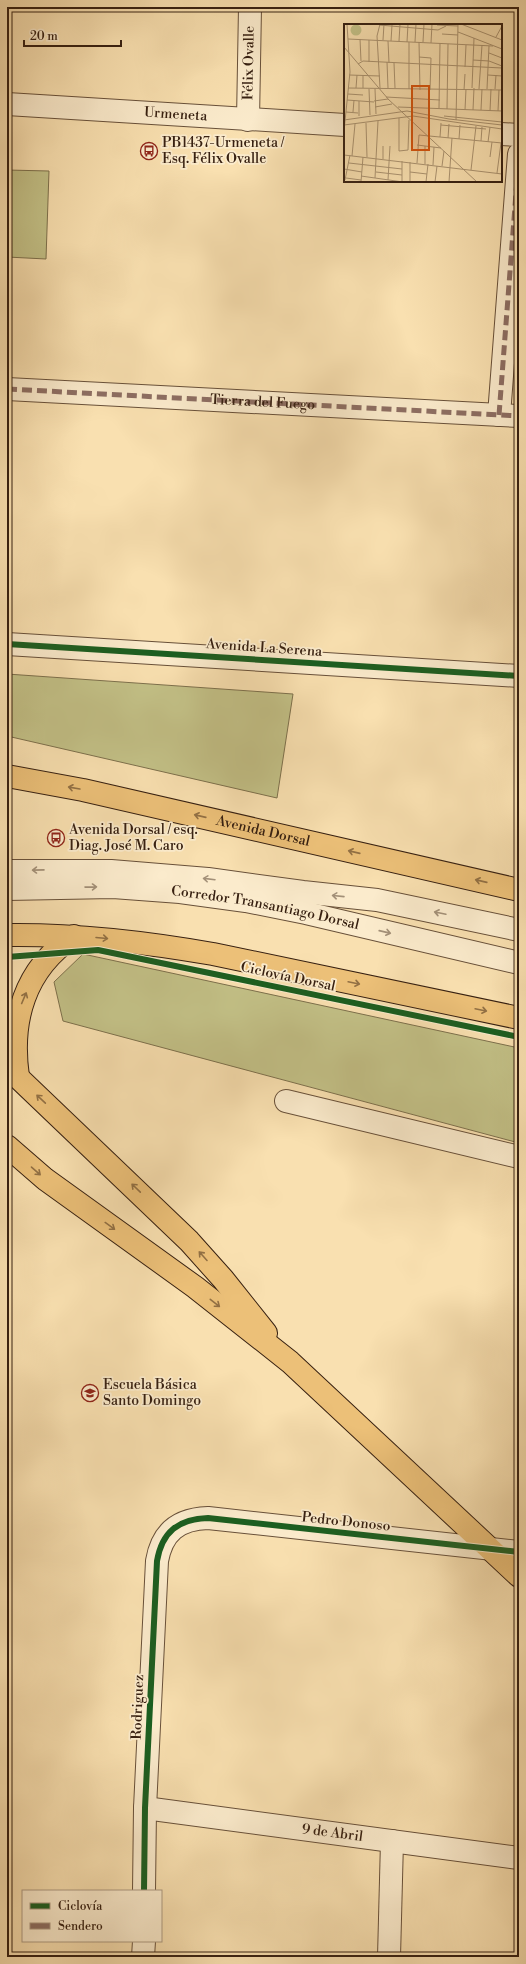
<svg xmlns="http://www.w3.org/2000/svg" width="526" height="1964" viewBox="0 0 526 1964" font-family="'Libre Bodoni',serif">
	<rect width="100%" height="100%" fill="#f9e0b0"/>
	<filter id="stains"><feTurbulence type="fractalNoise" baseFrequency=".005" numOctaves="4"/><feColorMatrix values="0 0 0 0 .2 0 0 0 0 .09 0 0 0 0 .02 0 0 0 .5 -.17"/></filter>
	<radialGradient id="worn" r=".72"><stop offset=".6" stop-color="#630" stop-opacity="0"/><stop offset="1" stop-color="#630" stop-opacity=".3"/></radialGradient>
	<path fill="#c3c187" stroke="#7d704c" d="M7,170L49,171L46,259L7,257Z
		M7,674L293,694L277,798L7,736Z
		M83,954L519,1048V1143L63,1021L54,982Z"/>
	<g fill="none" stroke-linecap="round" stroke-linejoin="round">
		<g stroke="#685039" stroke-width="24">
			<g id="minor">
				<path id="s1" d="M7,104L345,125"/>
				<path id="s2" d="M248,120L250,7"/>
				<path d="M501,134L519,135"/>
				<path d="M7,389L519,416"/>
				<path d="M499,415L519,154"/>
				<path d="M7,644L519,676"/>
				<path d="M7,871H111L208,879L303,892L377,900L519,930"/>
				<path id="s3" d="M7,889L113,887L180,892L246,901L306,913L519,963"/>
				<path d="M286,1101L519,1157"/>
				<path id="s4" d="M145,1808L519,1858"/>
				<path d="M144,1891L145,1808L157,1561C162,1532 178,1519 208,1518L519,1552"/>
				<path d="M143,1957L144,1941"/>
				<path d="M389,1957L392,1841"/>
			</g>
		</g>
		<g stroke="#372011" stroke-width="24">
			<g id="major">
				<path id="s5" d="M7,776L83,790L519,890"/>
				<path d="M7,935C77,934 145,942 213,954L519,1018"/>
				<path d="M7,1067L189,1241L223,1279L266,1333"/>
				<path d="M18,1077C10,1021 24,969 74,936"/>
				<path d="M7,1146L45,1179L195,1287L290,1362L519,1576"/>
			</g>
		</g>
		<use href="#minor" stroke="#fbebcc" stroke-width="22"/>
		<use href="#major" stroke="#ecc078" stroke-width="22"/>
		<g stroke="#8d6e63" stroke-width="5" stroke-dasharray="10 5" stroke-linecap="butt">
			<path id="s6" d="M7,389L519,416"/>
			<path d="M499,415L519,154"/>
		</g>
		<g stroke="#fbebcc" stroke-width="8">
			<path id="cycleway" d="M7,644L519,676
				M7,957L98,950L519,1037
				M144,1891L145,1808L157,1561C162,1532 178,1519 208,1518L519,1552"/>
		</g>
		<use href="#cycleway" stroke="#1b5e20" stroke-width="6"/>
	</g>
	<defs><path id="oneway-shaft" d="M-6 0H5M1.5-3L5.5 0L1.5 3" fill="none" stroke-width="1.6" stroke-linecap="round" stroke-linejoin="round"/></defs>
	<g stroke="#927044">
		<use href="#oneway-shaft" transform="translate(74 788) rotate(-170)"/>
		<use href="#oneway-shaft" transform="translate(200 816) rotate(-167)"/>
		<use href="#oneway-shaft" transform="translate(354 852) rotate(-167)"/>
		<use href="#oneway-shaft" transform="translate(481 881) rotate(-167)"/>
		<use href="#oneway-shaft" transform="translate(102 938) rotate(5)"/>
		<use href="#oneway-shaft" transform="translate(354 983) rotate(12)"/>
		<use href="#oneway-shaft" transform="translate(24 998) rotate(-67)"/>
		<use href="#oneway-shaft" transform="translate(481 1010) rotate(12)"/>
		<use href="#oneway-shaft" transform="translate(41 1099) rotate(-137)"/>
		<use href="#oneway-shaft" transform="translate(36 1171) rotate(41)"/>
		<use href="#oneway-shaft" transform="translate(136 1188) rotate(-136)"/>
		<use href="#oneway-shaft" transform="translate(110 1226) rotate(36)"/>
		<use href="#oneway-shaft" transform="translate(203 1256) rotate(-132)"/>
		<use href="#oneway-shaft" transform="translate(215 1303) rotate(38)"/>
	</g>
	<g stroke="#a39078">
		<use href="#oneway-shaft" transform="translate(38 870) rotate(179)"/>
		<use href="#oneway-shaft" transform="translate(209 879) rotate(-173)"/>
		<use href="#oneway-shaft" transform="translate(91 887) rotate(-1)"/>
		<use href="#oneway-shaft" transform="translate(338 896) rotate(-174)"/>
		<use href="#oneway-shaft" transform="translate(440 913) rotate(-168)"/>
		<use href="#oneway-shaft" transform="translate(385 932) rotate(13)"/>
	</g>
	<defs>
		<g id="bus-ring" transform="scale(0.9)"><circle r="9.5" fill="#fbebcc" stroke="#8f2418" stroke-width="1.5"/><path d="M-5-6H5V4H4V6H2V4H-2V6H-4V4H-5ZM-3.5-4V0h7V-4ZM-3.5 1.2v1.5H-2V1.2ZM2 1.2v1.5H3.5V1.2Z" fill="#8f2418"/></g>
		<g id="school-ring" transform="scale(0.9)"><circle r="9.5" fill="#fbebcc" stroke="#8f2418" stroke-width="1.5"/><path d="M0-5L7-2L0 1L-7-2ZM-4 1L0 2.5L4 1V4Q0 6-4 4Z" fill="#8f2418"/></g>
	</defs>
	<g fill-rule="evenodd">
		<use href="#bus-ring" x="149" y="151"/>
		<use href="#bus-ring" x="56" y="838"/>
		<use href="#school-ring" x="90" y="1393"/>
	</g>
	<g text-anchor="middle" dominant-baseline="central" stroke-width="3.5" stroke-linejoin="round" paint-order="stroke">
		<g font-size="14" fill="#372011" stroke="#fbebcc">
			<text stroke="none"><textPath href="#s2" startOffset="57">Félix Ovalle</textPath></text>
			<text stroke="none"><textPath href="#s1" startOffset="169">Urmeneta</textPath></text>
			<text stroke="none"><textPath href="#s6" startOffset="256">Tierra del Fuego</textPath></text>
			<text transform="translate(264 648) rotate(4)">Avenida La Serena</text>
			<text stroke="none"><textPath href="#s5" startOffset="262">Avenida Dorsal</textPath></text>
			<text stroke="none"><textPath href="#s3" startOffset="260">Corredor Transantiago Dorsal</textPath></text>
			<text transform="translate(288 977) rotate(12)">Ciclovía Dorsal</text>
			<text transform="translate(346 1522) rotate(6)">Pedro Donoso</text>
			<text transform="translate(138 1707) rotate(-88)">Rodriguez</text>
			<text stroke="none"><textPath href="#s4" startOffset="189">9 de Abril</textPath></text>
		</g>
		<g font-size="14" fill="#372011" stroke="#fbebcc" text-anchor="start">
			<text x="162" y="143">PB1437-Urmeneta /<tspan x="162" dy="16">Esq. Félix Ovalle</tspan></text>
			<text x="69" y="830">Avenida Dorsal / esq.<tspan x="69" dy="16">Diag. José M. Caro</tspan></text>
			<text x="103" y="1385">Escuela Básica<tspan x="103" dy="16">Santo Domingo</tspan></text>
		</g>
	</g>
	<g transform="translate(344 24)">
		<rect width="158" height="158" fill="#f9e0b0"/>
		<path d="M6.5 6a5.5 5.5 0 1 1 11 0a5.5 5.5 0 1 1-11 0Z" fill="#c3c187"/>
		<path fill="none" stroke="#ab9370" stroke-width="1" d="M36,0L33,12L36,64M117,0L158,16M35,1L94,6L102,2M93,1L114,2M114,8L158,25M98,10L114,11M152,13L158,2M4,15L149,22M16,15L17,37M25,16V38M39,16L40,0M44,17L45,39M47,17L48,1M55,17L56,0M63,18L64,0M71,18L72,0M75,18L76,66M79,18L80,0M87,19L88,0M0,23L45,76M145,29L158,34M75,33L87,34L86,66M129,36L145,37L158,42M43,38L44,64M50,39L51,64M14,40L19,37L158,44M121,43L122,21M5,51L36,52M144,51L158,52M4,64L158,66M12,64L13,51M19,64V51M128,64L130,14M25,65L26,91M31,65L32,90M65,65V18M135,65L138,21M143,65L145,22M151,65L152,51M120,66L121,50M4,70L19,71M42,73L96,76M44,75L133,158M3,76L30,78M30,77L44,75M31,83L48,80M54,83L158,87M95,84L96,19M103,85L104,20M121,86L122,65M129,86L130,64M137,86L138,65M146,87L147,65M154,87L155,66M2,88L14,89M9,88L10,76M15,92V77M100,92L158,98M55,94V127L64,126L65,96M0,96L63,87L105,95L158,101M112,96L114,0M22,99L23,133M0,101L69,92L158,105M97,101L142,105M0,107L6,48L3,0M96,113L97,99M104,114L105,100M115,115L116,101M137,117L138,103M144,118L146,103M73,121L97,124M0,131L158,150M8,132L11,100M146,133L148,118M39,135V122M5,139L58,145M73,139L75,111L158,119M81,140V122M89,141L90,123M98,142L100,127M106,143L108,114M0,145L18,148M127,146L132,102M32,148L58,151M66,148L83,150M153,149L157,119M17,152L59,158M2,154L17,156M31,154L34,97M1,156L6,131M44,156L46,122M17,158L19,133M58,158V137M66,158V138M82,158L84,140M91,158L93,142M105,158L106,143"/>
		<path fill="#d6530c" fill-opacity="0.15" stroke="#d6530c" stroke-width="2" d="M68,62H85V126H68Z"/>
		<rect width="158" height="158" fill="none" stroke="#372011" stroke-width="2"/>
	</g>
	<rect width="526" height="1964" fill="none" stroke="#f9e0b0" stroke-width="24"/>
	<rect x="8" y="8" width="510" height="1948" fill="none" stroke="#372011" stroke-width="2"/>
	<rect x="12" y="12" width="502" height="1940" fill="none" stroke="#372011"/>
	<rect x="22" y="1890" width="140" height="52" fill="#fbebcc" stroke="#ad9a81"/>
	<rect x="30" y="1903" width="20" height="6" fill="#1b5e20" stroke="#ad9a81"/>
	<text x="58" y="1910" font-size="12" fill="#372011">Ciclovía</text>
	<rect x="30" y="1923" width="20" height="6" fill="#8d6e63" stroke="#ad9a81"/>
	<text x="58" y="1930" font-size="12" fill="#372011">Sendero</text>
	<path d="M24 40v6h97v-6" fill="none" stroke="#372011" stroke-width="2"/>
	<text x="30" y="40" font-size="12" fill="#372011" stroke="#fbebcc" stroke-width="3" paint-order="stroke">20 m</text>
	<rect width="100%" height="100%" filter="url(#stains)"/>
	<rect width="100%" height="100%" fill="url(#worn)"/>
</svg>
